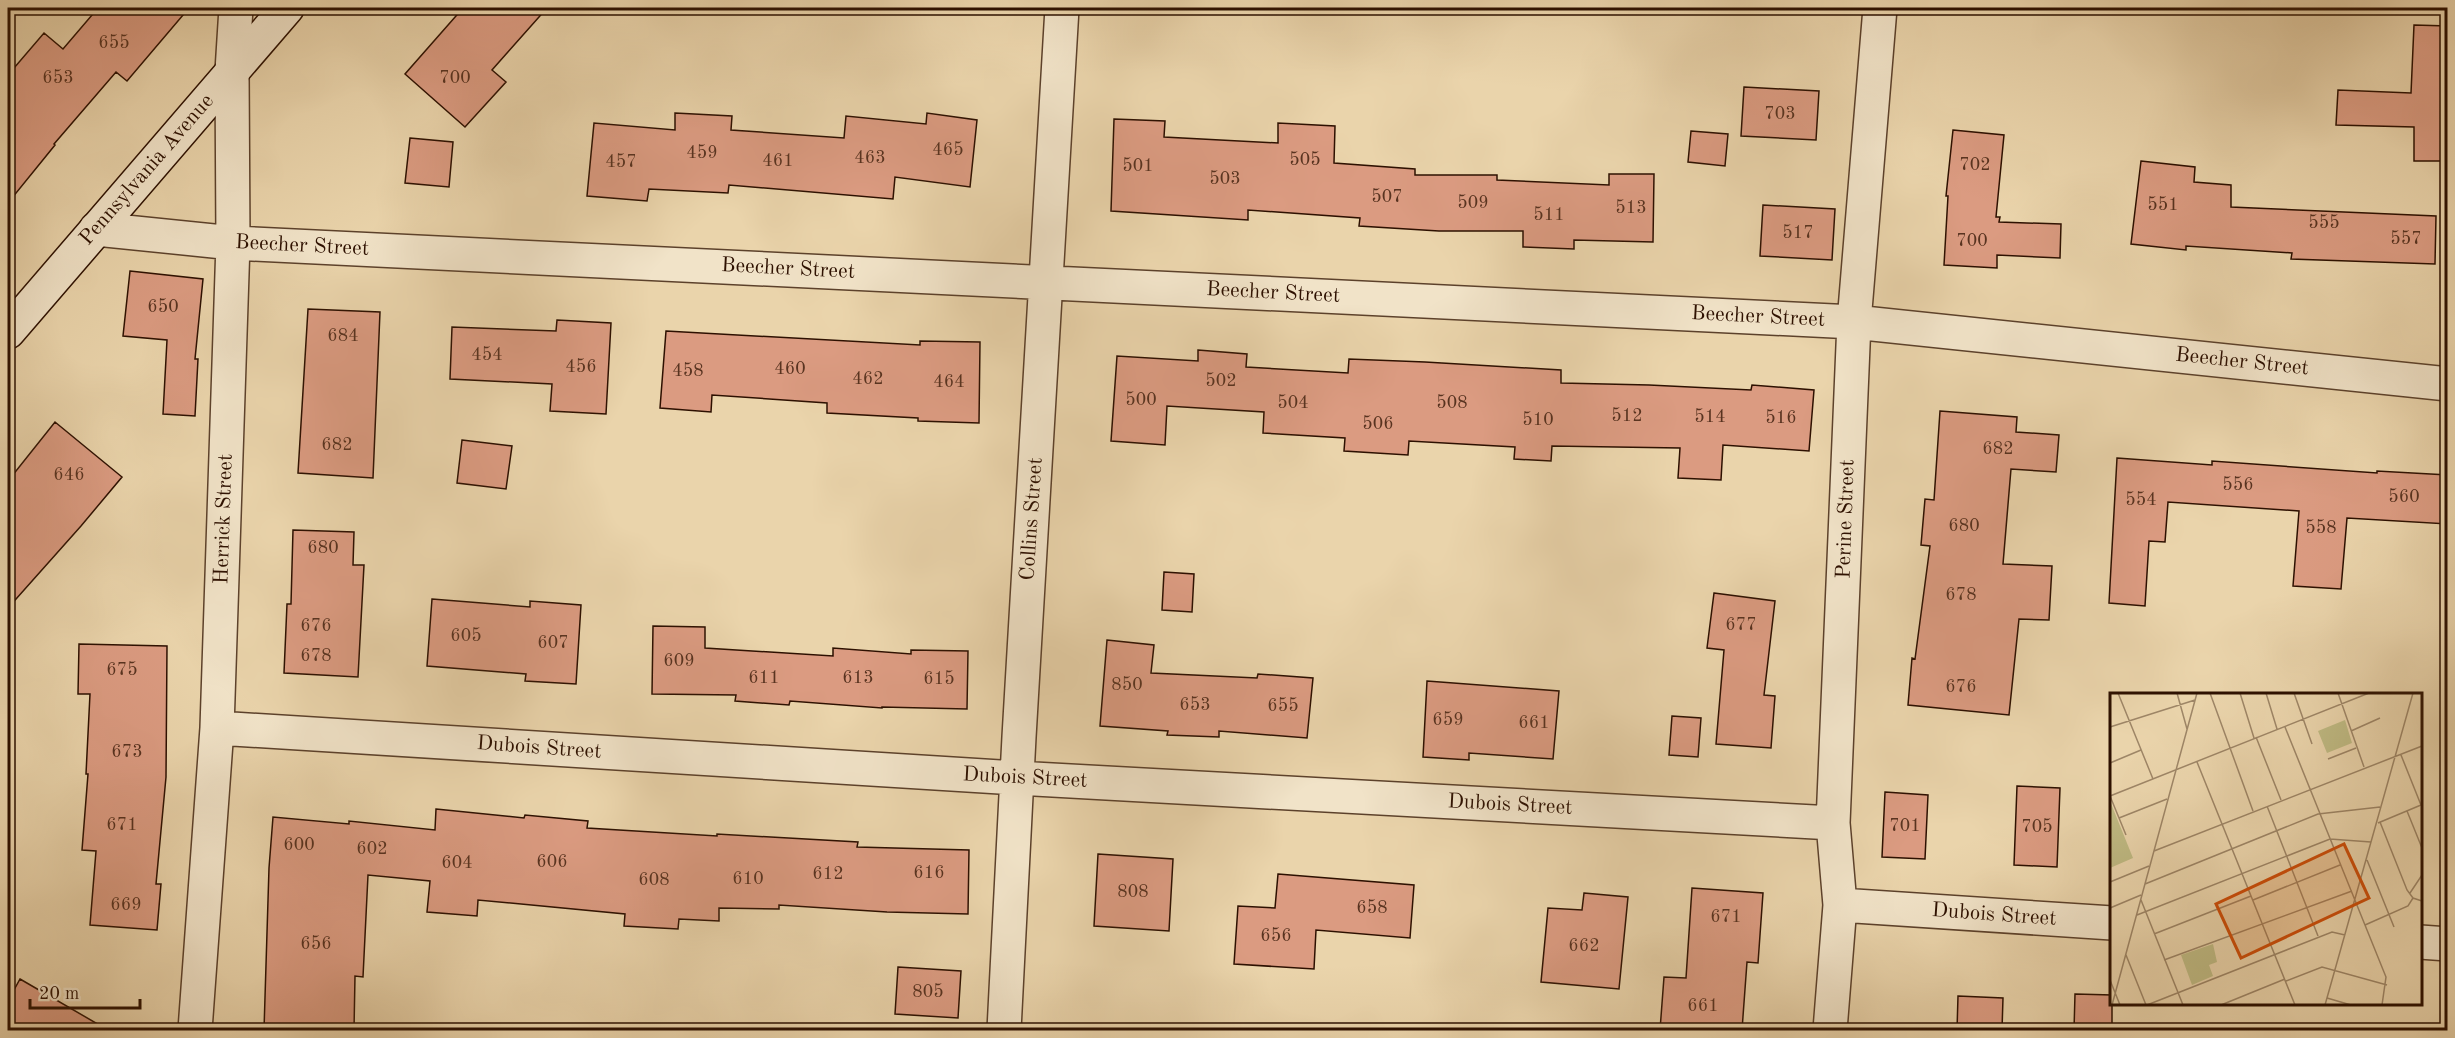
<svg xmlns="http://www.w3.org/2000/svg" width="2455" height="1038" viewBox="0 0 2455 1038" font-family="'Old Standard TT',serif">
	<rect width="100%" height="100%" fill="#ead4ab"/>
	<filter id="stains"><feTurbulence type="fractalNoise" baseFrequency=".00333" numOctaves="4"/><feColorMatrix values="0 0 0 0 .2 0 0 0 0 .09 0 0 0 0 .02 0 0 0 .5 -.17"/></filter>
	<radialGradient id="worn" r=".72"><stop offset=".6" stop-color="#630" stop-opacity="0"/><stop offset="1" stop-color="#630" stop-opacity=".3"/></radialGradient>
	<path fill="#db9b81" stroke="#2d1000" stroke-width="1.5" d="M98,8H189L127,81L116,72L54,144L55,145L8,203V75L44,33L63,49Z
		M463,8H547L492,70L506,82L465,127L405,74Z
		M2414,25L2448,26V161H2414V127L2336,125L2338,90L2411,93Z
		M1744,87L1819,91L1816,140L1741,136Z
		M675,113L732,116L731,130L844,138L846,116L926,124L927,113L977,120L970,187L895,177L893,199L729,185L728,193L649,189L647,201L587,196L594,123L675,130Z
		M1114,119L1165,121L1164,137L1278,143V123L1335,126L1334,163L1415,169V175H1497V180L1609,185V174H1654L1653,242L1574,240V249L1523,247V231H1439L1359,226L1360,218L1248,210V220L1111,211Z
		M1953,130L2004,135L1996,217H2000L1999,222L2061,224L2060,258L1997,255V268L1944,265L1948,196H1946Z
		M1691,131L1728,134L1725,166L1688,162Z
		M410,138L453,142L449,187L405,183Z
		M2141,161L2195,167L2194,182L2231,185V207L2436,216L2435,264L2291,259L2292,253L2186,246V250L2131,244Z
		M1763,205L1835,209L1832,260L1760,256Z
		M130,271L203,279L195,359H198L195,416L163,414L167,340L123,336Z
		M308,309L380,312L373,478L298,473Z
		M557,320L611,323L606,414L550,411L552,384L450,379L452,327L556,331Z
		M666,331L920,345V341L980,342L979,423L918,421V418L827,413V403L712,395L711,412L660,408Z
		M1198,350L1247,354L1246,367L1348,373L1349,359L1425,362L1561,370V383L1649,385L1751,390L1752,385L1814,390L1809,451L1723,445L1721,480L1678,478L1680,448L1552,446L1551,461L1514,459L1515,447L1409,441L1408,455L1344,451L1345,438L1263,433L1264,412L1167,406L1165,445L1111,441L1117,356L1198,361Z
		M1940,411L2017,417L2016,432L2059,435L2056,472L2011,469L2003,564L2052,566L2049,620L2019,619L2009,715L1908,705L1912,658L1915,659L1930,546L1921,545L1925,499L1934,500Z
		M55,422L122,477L81,526L8,608V481Z
		M462,440L512,446L506,489L457,483Z
		M2117,458L2212,465V461L2377,473V471L2448,475V524L2347,518L2341,589L2293,586L2299,511L2168,502L2165,542L2149,541L2145,606L2109,603Z
		M293,530L354,532L353,565H364L358,677L284,673L287,604H291Z
		M1164,572L1194,574L1192,612L1162,610Z
		M1714,593L1775,601L1764,695L1775,696L1771,748L1716,744L1724,650L1707,648Z
		M432,599L530,607V601L581,605L576,684L525,681L526,674L427,666Z
		M653,626L705,627V648L833,656V648L911,654V650L968,651L967,709L882,707V708L790,701L789,705L735,701L736,695L652,694Z
		M1107,640L1154,645L1151,673L1257,678L1258,674L1313,678L1307,738L1219,731V737L1167,735L1168,731L1100,726Z
		M79,644L167,646L166,777L156,884H161L157,930L90,925L96,851L82,850L88,774H86L90,694H78Z
		M1427,681L1559,691L1553,759L1469,753V760L1423,757Z
		M1672,716L1701,718L1698,757L1669,755Z
		M2017,786L2060,788L2057,867L2014,865Z
		M1885,792L1928,795L1925,859L1882,857Z
		M436,809L524,818L525,815L588,821L587,828L717,836V834L858,842L857,847L969,850L968,914L887,912L779,905V909L719,908V921L679,919L678,929L624,926L625,914L478,900L477,916L427,912L430,881L368,875L363,977L355,976L354,1030H264L269,868L273,817L349,824V821L435,830Z
		M1098,854L1173,859L1169,931L1094,926Z
		M1278,874L1414,885L1410,938L1316,930L1314,969L1234,964L1238,906L1275,908Z
		M1692,888L1763,893L1758,963L1747,962L1742,1030H1660L1664,977L1686,978Z
		M1584,893L1628,897L1619,989L1541,982L1548,908L1582,910Z
		M898,967L961,971L958,1018L895,1014Z
		M20,979L108,1030H8V1001Z
		M2075,994L2112,995V1030H2074Z
		M1958,996L2003,998L2002,1030H1957Z"/>
	<g fill="none" stroke-linecap="round" stroke-linejoin="round">
		<g stroke="#5c412b" stroke-width="36">
			<path id="minor" d="M96,229L233,243L1854,322L2448,384
				M217,728L1016,778L1833,823
				M1840,905L2112,923
				M2420,942L2448,944
				M195,1030L217,728L233,243L232,71L236,8
				M1004,1030L1019,737L1062,8
				M1830,1030L1840,905L1833,823L1854,322L1880,8"/>
		</g>
		<g stroke="#2d1000" stroke-width="36">
			<path id="secondary" d="M8,332L287,8"/>
		</g>
		<use href="#minor" stroke="#f1e3c8" stroke-width="33"/>
		<use href="#secondary" stroke="#f1e3c8" stroke-width="33"/>
	</g>
	<g text-anchor="middle" dominant-baseline="central" stroke-width="4.5" stroke-linejoin="round" paint-order="stroke">
		<g font-size="18" fill="#583320">
			<text x="114" y="43">655</text>
			<text x="58" y="78">653</text>
			<text x="455" y="78">700</text>
			<text x="1780" y="114">703</text>
			<text x="948" y="150">465</text>
			<text x="702" y="153">459</text>
			<text x="870" y="158">463</text>
			<text x="1305" y="160">505</text>
			<text x="778" y="161">461</text>
			<text x="621" y="162">457</text>
			<text x="1975" y="165">702</text>
			<text x="1138" y="166">501</text>
			<text x="1225" y="179">503</text>
			<text x="1387" y="197">507</text>
			<text x="1473" y="203">509</text>
			<text x="2163" y="205">551</text>
			<text x="1631" y="208">513</text>
			<text x="1549" y="215">511</text>
			<text x="2324" y="223">555</text>
			<text x="1798" y="233">517</text>
			<text x="2406" y="239">557</text>
			<text x="1972" y="241">700</text>
			<text x="163" y="307">650</text>
			<text x="343" y="336">684</text>
			<text x="487" y="355">454</text>
			<text x="581" y="367">456</text>
			<text x="790" y="369">460</text>
			<text x="688" y="371">458</text>
			<text x="868" y="379">462</text>
			<text x="1221" y="381">502</text>
			<text x="949" y="382">464</text>
			<text x="1141" y="400">500</text>
			<text x="1293" y="403">504</text>
			<text x="1452" y="403">508</text>
			<text x="1627" y="416">512</text>
			<text x="1710" y="417">514</text>
			<text x="1781" y="418">516</text>
			<text x="1538" y="420">510</text>
			<text x="1378" y="424">506</text>
			<text x="337" y="445">682</text>
			<text x="1998" y="449">682</text>
			<text x="69" y="475">646</text>
			<text x="2238" y="485">556</text>
			<text x="2404" y="497">560</text>
			<text x="2141" y="500">554</text>
			<text x="1964" y="526">680</text>
			<text x="2321" y="528">558</text>
			<text x="323" y="548">680</text>
			<text x="1961" y="595">678</text>
			<text x="1741" y="625">677</text>
			<text x="316" y="626">676</text>
			<text x="466" y="636">605</text>
			<text x="553" y="643">607</text>
			<text x="316" y="656">678</text>
			<text x="679" y="661">609</text>
			<text x="122" y="670">675</text>
			<text x="764" y="678">611</text>
			<text x="858" y="678">613</text>
			<text x="939" y="679">615</text>
			<text x="1127" y="685">850</text>
			<text x="1961" y="687">676</text>
			<text x="1195" y="705">653</text>
			<text x="1283" y="706">655</text>
			<text x="1448" y="720">659</text>
			<text x="1534" y="723">661</text>
			<text x="127" y="752">673</text>
			<text x="122" y="825">671</text>
			<text x="1905" y="826">701</text>
			<text x="2037" y="827">705</text>
			<text x="299" y="845">600</text>
			<text x="372" y="849">602</text>
			<text x="552" y="862">606</text>
			<text x="457" y="863">604</text>
			<text x="929" y="873">616</text>
			<text x="828" y="874">612</text>
			<text x="748" y="879">610</text>
			<text x="654" y="880">608</text>
			<text x="1133" y="892">808</text>
			<text x="126" y="905">669</text>
			<text x="1372" y="908">658</text>
			<text x="1726" y="917">671</text>
			<text x="1276" y="936">656</text>
			<text x="316" y="944">656</text>
			<text x="1584" y="946">662</text>
			<text x="928" y="992">805</text>
			<text x="1703" y="1006">661</text>
		</g>
		<g font-size="21" fill="#2d1000" stroke="#f1e3c8">
			<text transform="translate(147 170) rotate(-49)">Pennsylvania Avenue</text>
			<text transform="translate(302 246) rotate(3)">Beecher Street</text>
			<text transform="translate(788 269) rotate(3)">Beecher Street</text>
			<text transform="translate(1273 293) rotate(3)">Beecher Street</text>
			<text transform="translate(1758 317) rotate(3)">Beecher Street</text>
			<text transform="translate(2242 362) rotate(6)">Beecher Street</text>
			<text transform="translate(224 519) rotate(-88)">Herrick Street</text>
			<text transform="translate(1032 519) rotate(-86)">Collins Street</text>
			<text transform="translate(1846 519) rotate(-88)">Perine Street</text>
			<text transform="translate(539 748) rotate(4)">Dubois Street</text>
			<text transform="translate(1025 778) rotate(3)">Dubois Street</text>
			<text transform="translate(1510 805) rotate(3)">Dubois Street</text>
			<text transform="translate(1994 915) rotate(4)">Dubois Street</text>
		</g>
	</g>
	<g transform="translate(2110 693)">
		<rect width="312" height="312" fill="#ead4ab"/>
		<path d="M103,251L107,269L99,272L103,283L82,292L71,262Z" fill="#bfba83"/>
		<path d="M235,27L242,50L217,60L208,38ZM0,108L23,165L0,175Z" fill="#bfba83"/>
		<path fill="none" stroke="#9e8667" stroke-width="1.5" d="M8,0L43,86M67,0L77,36M100,0L143,118M130,0L144,45M156,0L167,36M184,0L202,51M228,0L254,74M0,34L85,7M175,34L276,284L272,312M241,38L270,25M146,44L171,107M291,62L311,112M218,66L246,55M87,69L185,312M0,70L31,57M0,103L259,0M0,103L16,142M157,113L208,243M297,118L312,155M9,125L57,106M270,129L297,197L303,205L312,208M268,130L311,112M44,158L312,53M257,167L284,234M0,189L39,173M35,191L208,121L270,114M300,200L312,182M31,207L73,312M143,207L230,172M0,215L31,202M27,222L220,146L261,149M255,232L298,213L303,205M44,241L141,203M16,262L36,312M54,267L242,198M0,287L10,312M176,288L212,274L277,292M217,305L241,312M2,312L87,0M37,312L222,239L235,242M111,312L175,286M215,312L303,0"/>
		<path fill="#cc4e0a" fill-opacity="0.15" stroke="#cc4e0a" stroke-width="3" d="M234,151L259,205L131,265L106,211Z"/>
		<rect width="312" height="312" fill="none" stroke="#2d1000" stroke-width="3"/>
	</g>
	<rect width="2455" height="1038" fill="none" stroke="#ead4ab" stroke-width="30"/>
	<rect x="9" y="9" width="2437" height="1020" fill="none" stroke="#2d1000" stroke-width="3"/>
	<rect x="15" y="15" width="2425" height="1008" fill="none" stroke="#2d1000" stroke-width="1.5"/>
	<path d="M30 999v9h110v-9" fill="none" stroke="#2d1000" stroke-width="3"/>
	<text x="39" y="999" font-size="18" fill="#2d1000" stroke="#f1e3c8" stroke-width="4.5" paint-order="stroke">20 m</text>
	<rect width="100%" height="100%" filter="url(#stains)"/>
	<rect width="100%" height="100%" fill="url(#worn)"/>
</svg>
